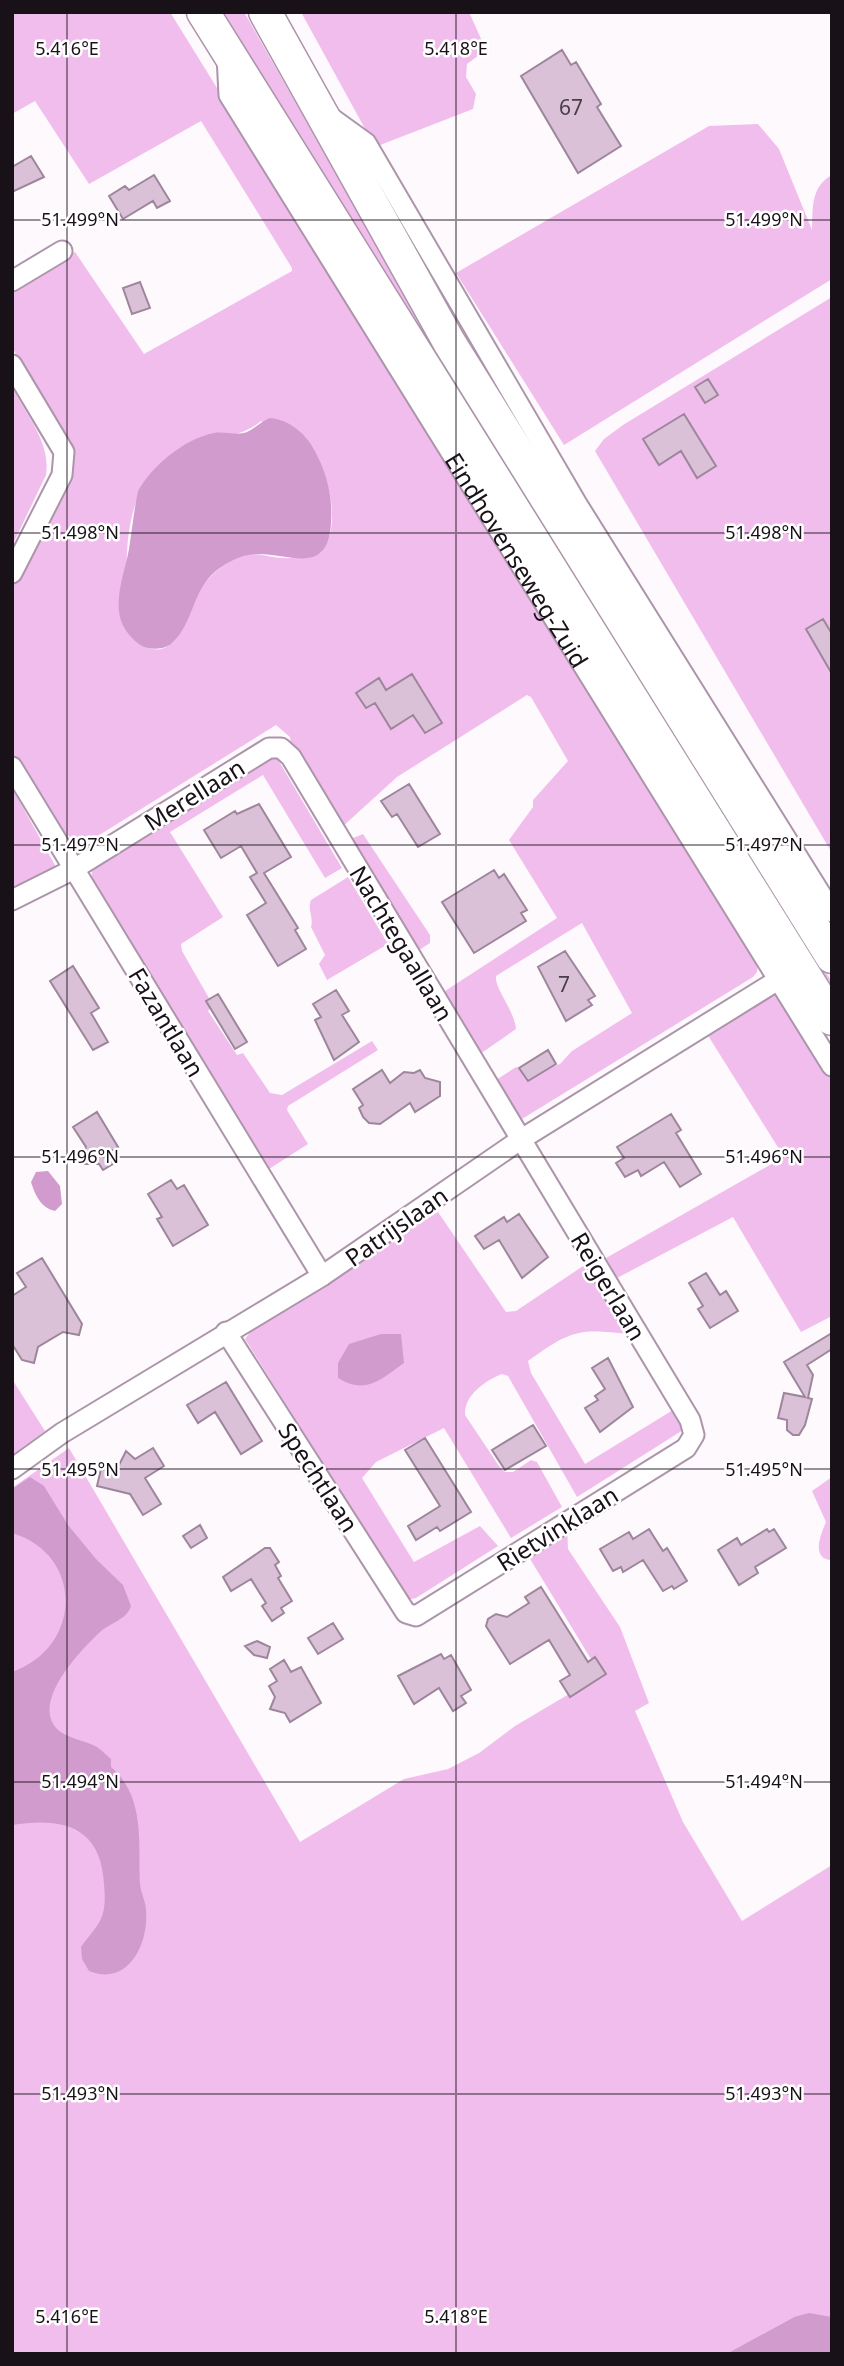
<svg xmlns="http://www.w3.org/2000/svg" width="844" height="2366" viewBox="0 0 844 2366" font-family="'Noto Sans',sans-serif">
	<rect width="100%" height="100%" fill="#fef9fd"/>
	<path fill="#f1bded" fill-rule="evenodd" d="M12,12H170L758,962L757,972L753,977L522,1119L496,1080L516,1067L533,1074L560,1064L572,1051L632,1013L582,923L496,976C494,988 514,1009 516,1029L480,1054L442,993L557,918L509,840L533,807V800L568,761L531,697L527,695L397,777L341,828L291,745L290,737L276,725L93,839H72L59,827L12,753V587L69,469L12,346V290L75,252L144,354L292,271V268L201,121L89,184L35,101L12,114ZM261,421L313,447C328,478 343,523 321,553C309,555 295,559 283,558C267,558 253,549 236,558C224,565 211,574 203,585C183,611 178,678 131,636C126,580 116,500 165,460C171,455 178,448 186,445C212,437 240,439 261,421Z
		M218,12H244L413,309L832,982V995Z
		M301,12H469L486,50L467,64L466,77L476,94L473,109L375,147Z
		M758,124L779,149L812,230C813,209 810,187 832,175V279L564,445L456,273L709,126Z
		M832,297V853L595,451L604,439L623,425Z
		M12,387C26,415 51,442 46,475L12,546Z
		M274,753L342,868L325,878L263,775L170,832L223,917L181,944L182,951L213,1005L208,1011L237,1055L243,1053L270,1093L282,1095L372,1041L378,1050L288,1106L287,1110L308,1144L269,1169L91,880L93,866Z
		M12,788L56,867L12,890Z
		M363,834L430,935V943L416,952L348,840Z
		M348,877L388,944L327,980L319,964L325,955L311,927C314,918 307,910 311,900Z
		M775,992L832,1081V1316L801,1332L733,1217L617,1278L606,1258L784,1157L707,1034Z
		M438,1212L506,1312L516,1311L586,1264L628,1334C577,1328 570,1331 528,1361L531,1373L585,1464L673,1410L683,1430L577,1497L508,1376L502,1374C485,1381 464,1395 465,1415L499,1466L505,1472H513L531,1460L537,1462L562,1507L511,1538L444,1428L376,1462L362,1478L414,1562L480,1526L498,1546L416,1598L407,1600L245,1339L253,1328Z
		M12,1379L45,1431L12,1455Z
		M69,1448L300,1842L404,1779L448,1769L479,1753L515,1726L591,1681L597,1669L524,1549L567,1523L568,1549L620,1627L649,1703L635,1711L683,1822L742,1921L832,1865V2317H794L726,2354H12V1488Z
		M832,1477V1560C810,1559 821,1534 826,1522L812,1491Z"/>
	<path fill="#d19ccd" d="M270,418C290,420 306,434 315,451C327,474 333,497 331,523C328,578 288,552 255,554C240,555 228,562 216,571C192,590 194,623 172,643C165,650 151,650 142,646C133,641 122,628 120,617C115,595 125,571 129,549C132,530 134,510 138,491C153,465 184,439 214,433C224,431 237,436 247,432C255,429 261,421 270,418Z
		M48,1171L60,1186L62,1204L55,1211C41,1208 35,1195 31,1182L36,1172Z
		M381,1334H401L404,1363C380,1380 366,1395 338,1378V1363L349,1344Z
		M30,1477L44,1486L68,1525L96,1559L123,1585L131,1606C127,1620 109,1623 99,1633C79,1652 30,1703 58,1730C68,1738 82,1740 93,1745C100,1748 105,1754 111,1759V1767C146,1797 138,1844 140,1884C141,1894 146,1902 146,1910C149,1944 128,1987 89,1971L82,1959L81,1947C87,1938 95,1930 100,1921C106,1909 105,1896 104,1884C101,1825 61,1817 12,1825V1672C82,1648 85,1555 12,1533V1489Z
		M809,2313L832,2317V2354H726L794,2317Z"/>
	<path fill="#dac1d7" stroke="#9d869b" stroke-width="2" d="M562,50L571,65L576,62L601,104L597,107L621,146L578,173L521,76Z
		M31,156L44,177L12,192V167Z
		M154,175L170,201L157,208L153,201L123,219L109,196L125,186L129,190Z
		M140,282L150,308L132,314L123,288Z
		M708,379L718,395L705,403L695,387Z
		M684,414L716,466L697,478L681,451L659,465L643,439Z
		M823,619L832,634V674L806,629Z
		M412,674L442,723L425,733L413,715L391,729L375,703L366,708L356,693L379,678L386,690Z
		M409,784L440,834L418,847L397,814L392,817L381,801Z
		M259,804L291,857L264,873L298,928L295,930L306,949L278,966L247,915L266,903L250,877L257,873L241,846L221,858L204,830L235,811L237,814Z
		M494,870L499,878L504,874L527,910L521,913L526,921L474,953L442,902Z
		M565,951L595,996L588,1000L592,1005L566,1021L538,967Z
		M73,966L99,1008L91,1013L108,1042L93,1050L50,981Z
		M336,990L349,1011L342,1015L359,1042L334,1060L315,1020L321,1017L313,1004Z
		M218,994L247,1042L235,1049L206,1001Z
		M548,1050L556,1064L528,1081L519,1068Z
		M382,1070L390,1083L404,1072L414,1073L420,1070L425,1078L440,1082V1096L415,1112L410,1103L380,1124L369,1123L363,1117L359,1108L363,1105L353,1089Z
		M97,1112L118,1147L111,1151L118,1161L103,1170L99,1164H81L86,1147L73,1127Z
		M671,1114L681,1130L676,1133L701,1174L680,1187L664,1162L641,1176L638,1170L625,1177L616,1163L624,1158L617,1147Z
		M171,1180L177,1189L184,1185L208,1225L173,1246L157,1219L162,1217L148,1194Z
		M519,1214L548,1257L522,1278L499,1240L484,1249L475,1236L504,1217L507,1222Z
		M42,1258L82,1324L79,1335L63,1332L38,1347L34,1363L22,1360L12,1344V1296L26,1287L17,1273Z
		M706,1273L720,1295L726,1291L738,1311L710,1328L698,1309L703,1306L689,1283Z
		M832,1333V1349L807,1365L813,1375L808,1398L812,1399L805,1425L799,1435H793L787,1430V1420L778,1418L784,1393L805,1397L784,1362Z
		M608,1358L633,1407L600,1432L585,1408L598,1400L595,1396L605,1389L592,1368Z
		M226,1382L262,1441L241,1454L215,1412L198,1423L187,1405Z
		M533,1425L546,1446L505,1470L492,1450Z
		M425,1438L471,1512L440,1531L437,1527L416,1540L408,1526L440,1506L405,1450Z
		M153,1448L164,1466L145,1478L161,1504L143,1515L130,1494L97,1486L101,1469L115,1473L126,1451L135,1459Z
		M200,1525L207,1538L191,1548L183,1536Z
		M649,1529L663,1551L667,1548L687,1581L674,1589L672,1586L663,1591L643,1560L623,1572L621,1567L613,1571L600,1549L629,1532L633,1539Z
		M767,1529L769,1532L774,1529L786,1548L755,1567L758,1573L739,1585L718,1550L737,1538L741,1545Z
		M265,1548H270L279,1562L275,1565L281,1576L278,1578L292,1601L281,1608L284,1613L272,1621L262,1606L266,1603L251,1579L231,1591L223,1577Z
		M541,1587L588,1662L595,1657L606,1674L570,1697L560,1681L570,1675L549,1640L510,1664L486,1626L488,1619L496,1614L507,1617L529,1603L525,1597Z
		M333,1623L343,1639L318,1654L308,1638Z
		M257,1641L270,1647L267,1658L254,1655L245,1646Z
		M441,1654L444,1659L451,1655L471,1690L461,1696L466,1703L453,1711L439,1688L414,1704L398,1676Z
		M284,1660L291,1672L301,1667L321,1703L290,1722L285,1713L270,1709L275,1697L269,1686L277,1681L270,1669Z"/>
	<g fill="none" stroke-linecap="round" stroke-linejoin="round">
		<g stroke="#ac95aa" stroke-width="23">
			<g id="street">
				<path id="s1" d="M227,56L229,95L832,1066"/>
				<path d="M330,117L366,143L577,504L832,912"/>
				<path d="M12,281L62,251"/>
				<path d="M12,365L64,452L62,475L12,573"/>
				<path d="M12,767L322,1276"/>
				<path d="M12,900L74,869L269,748H281L291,757L690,1420L694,1435L686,1448L416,1616L406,1613L226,1332"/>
				<path d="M12,1469L62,1433L322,1276L520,1140L778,980"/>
			</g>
		</g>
		<g stroke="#ac95aa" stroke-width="35">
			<path id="primary" d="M203,12L832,1019
				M265,12L449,342L832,957"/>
		</g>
		<use href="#street" stroke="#fff" stroke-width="19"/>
		<use href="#primary" stroke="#fff" stroke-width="32"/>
	</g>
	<path fill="none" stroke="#191118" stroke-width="2" stroke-opacity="0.45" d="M67,12V2354M456,12V2354M12,220H832M12,533H832M12,845H832M12,1157H832M12,1469H832M12,1782H832M12,2094H832"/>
	<g text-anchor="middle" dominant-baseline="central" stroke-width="5" stroke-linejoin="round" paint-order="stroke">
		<g font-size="21" fill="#493d48">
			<text x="571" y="107">67</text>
			<text x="564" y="984">7</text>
		</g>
		<g font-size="24" fill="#191118" stroke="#fff">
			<text stroke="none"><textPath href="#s1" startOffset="586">Eindhovenseweg-Zuid</textPath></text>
			<text transform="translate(194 794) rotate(-32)">Merellaan</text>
			<text transform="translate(402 943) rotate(59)">Nachtegaallaan</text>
			<text transform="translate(167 1022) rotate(59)">Fazantlaan</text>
			<text transform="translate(396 1226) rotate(-35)">Patrijslaan</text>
			<text transform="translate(609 1286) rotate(59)">Reigerlaan</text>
			<text transform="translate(319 1477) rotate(57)">Spechtlaan</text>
			<text transform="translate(557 1528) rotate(-32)">Rietvinklaan</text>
		</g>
	</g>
	<g font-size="18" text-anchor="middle" fill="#191118" stroke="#fff" stroke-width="5" stroke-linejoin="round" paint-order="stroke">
		<text x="67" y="55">5.416°E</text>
		<text x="456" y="55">5.418°E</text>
		<text x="80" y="226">51.499°N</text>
		<text x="764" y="226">51.499°N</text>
		<text x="80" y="539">51.498°N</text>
		<text x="764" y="539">51.498°N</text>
		<text x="80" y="851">51.497°N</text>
		<text x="764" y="851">51.497°N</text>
		<text x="80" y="1163">51.496°N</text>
		<text x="764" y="1163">51.496°N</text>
		<text x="80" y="1476">51.495°N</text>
		<text x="764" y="1476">51.495°N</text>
		<text x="80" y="1788">51.494°N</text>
		<text x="764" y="1788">51.494°N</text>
		<text x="80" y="2100">51.493°N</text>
		<text x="764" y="2100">51.493°N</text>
		<text x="67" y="2323">5.416°E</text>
		<text x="456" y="2323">5.418°E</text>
	</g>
	<rect width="844" height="2366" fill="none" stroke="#191118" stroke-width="28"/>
</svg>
